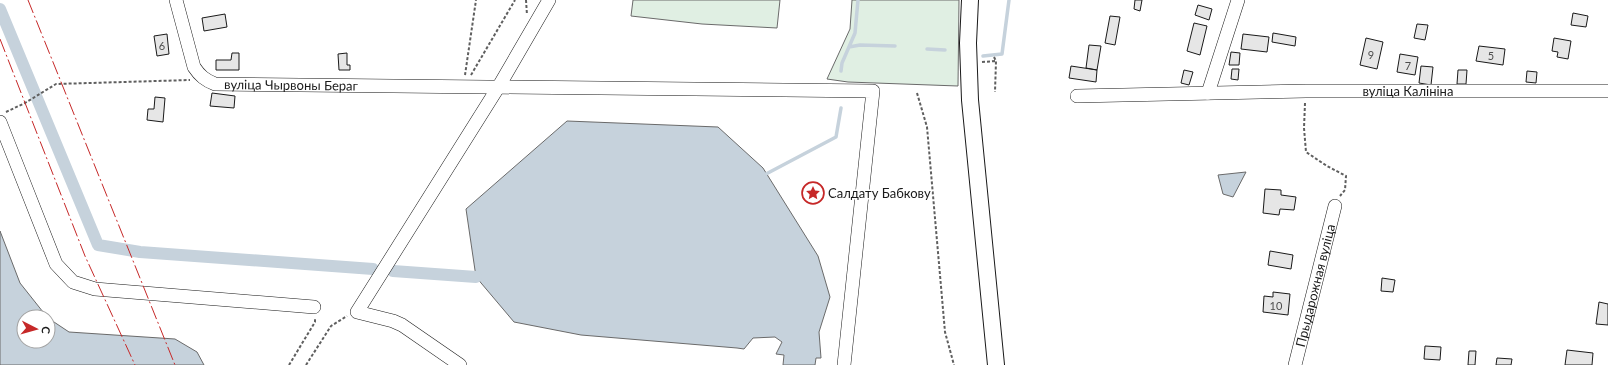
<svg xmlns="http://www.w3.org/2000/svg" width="1608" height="365" viewBox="0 0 1608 365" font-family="Lato,sans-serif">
	<rect width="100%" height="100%" fill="#fff"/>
	<path fill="#e0efe3" stroke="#6a6a6a" d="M633,0H780L777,28L702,24L631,16Z
		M852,0H959L958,86L848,82L827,79L850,29Z"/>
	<path fill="#c6d2dc" stroke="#6a6a6a" d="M567,121L718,127L763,168L818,256L830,297L819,332L821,358H816L815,365H783L784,355L776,354L782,342L775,337L753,338L744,349L737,348L581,335L514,322L476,277L466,209Z
		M1246,172L1233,197L1223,194L1218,175Z
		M0,231L20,283L47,317H24V341H48V318L69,332L175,339L197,352L204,365H0Z"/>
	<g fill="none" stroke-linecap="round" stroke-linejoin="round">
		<path stroke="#c6d2dc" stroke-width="3.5" d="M849,47L860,45L895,46
			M927,49L945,50
			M983,56L1002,54L1009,0
			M841,71L842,63L855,33L858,0
			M766,174L836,137L841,108"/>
		<path stroke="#c6d2dc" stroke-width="12" d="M0,9L98,245L140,252L373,269
			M393,271L476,277"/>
	</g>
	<path fill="#e6e6e6" stroke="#1a1a1a" d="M1135,0H1142L1140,11L1134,9Z
		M1198,5L1212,9L1209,20L1195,15Z
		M1573,13L1588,16L1586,27L1571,25Z
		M225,14L227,27L204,31L202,18Z
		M1110,16L1120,17L1115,45L1105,43Z
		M1194,23L1207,26L1200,55L1187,51Z
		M1417,24L1428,25L1425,40L1414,38Z
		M1273,33L1296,37L1295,46L1272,42Z
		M167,34L169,54L157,56L154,36Z
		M1243,34L1269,37L1267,52L1241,49Z
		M1366,38L1383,42L1377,69L1360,65Z
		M1554,38L1571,41L1568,59L1557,57L1558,52L1552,51Z
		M1089,45L1101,46L1097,70L1086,68Z
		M1479,46L1505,49L1503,65L1476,61Z
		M1231,52L1240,53L1239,65H1229Z
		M232,53H239V70H216V60H231Z
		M347,53V65H350V70H339L338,54Z
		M1400,54L1418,57L1415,75L1397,72Z
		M1071,66L1097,70L1096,82L1069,78Z
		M1421,66L1433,67L1431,85L1419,83Z
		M1232,69H1239L1238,80L1231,79Z
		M1184,70L1193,72L1189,85L1181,83Z
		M1458,70H1467L1466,84H1457Z
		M1527,71L1537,72L1536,83L1526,82Z
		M212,93L235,96L234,108L210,106Z
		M155,97L165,98L163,122L147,120L148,109H154Z
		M1265,189L1281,190V195L1296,197L1294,210L1280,209L1279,215L1263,213Z
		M1270,251L1293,255L1291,269L1268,265Z
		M1382,278L1395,280L1393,292L1381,291Z
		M1273,292L1290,294L1288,315L1263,312L1264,296L1273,297Z
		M1599,302L1608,304V325L1596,324Z
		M1425,346L1441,347L1440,360L1424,359Z
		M1567,350L1593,353L1592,365H1565Z
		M1469,351H1476L1475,365H1468Z
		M1497,358L1512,359L1511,365H1496Z"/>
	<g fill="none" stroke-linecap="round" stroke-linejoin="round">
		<g stroke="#1a1a1a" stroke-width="14">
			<g id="minor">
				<path id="s1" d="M176,0L194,67C200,76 205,80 215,84L873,91L844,365"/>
				<path d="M1208,93L1238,0"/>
				<path id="s2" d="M1077,96L1306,91H1608"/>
				<path d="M0,122L56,264L73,282L95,289L314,307"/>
				<path d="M460,365L402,325L393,321L357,312L499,86L549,0"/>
				<path id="s3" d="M1295,365L1335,206"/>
			</g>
		</g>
		<g stroke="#1a1a1a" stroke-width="18">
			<path id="major" d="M970,0L968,43L970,100L996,365"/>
		</g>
		<path stroke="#5f5f5f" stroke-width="2" stroke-dasharray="3 2" stroke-linecap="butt" d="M526,0L527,15
			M994,57L996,61L995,92
			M982,62L996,61
			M465,75L476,0
			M471,75L515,0
			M917,93L927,127L945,332L954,365
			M1305,103L1304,128L1306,152L1327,166L1346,176L1345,190L1340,196
			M6,112L25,103L56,84L190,80
			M289,365L315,322V318
			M306,365L331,326L347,316"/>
		<use href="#minor" stroke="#fff" stroke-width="13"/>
		<use href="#major" stroke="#fff" stroke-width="16"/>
		<path stroke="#c62828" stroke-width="1" stroke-dasharray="14 3 2 3" stroke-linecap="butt" d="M28,0L175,365
			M0,39L85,256L135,365"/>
	</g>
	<defs>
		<g id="sight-ring" transform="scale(1.15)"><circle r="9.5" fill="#fff" stroke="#c62828" stroke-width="1.5"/><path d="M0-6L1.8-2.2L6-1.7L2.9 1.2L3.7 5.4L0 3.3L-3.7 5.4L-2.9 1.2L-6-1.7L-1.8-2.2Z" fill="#c62828"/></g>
	</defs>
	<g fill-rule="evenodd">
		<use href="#sight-ring" x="813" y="193"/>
	</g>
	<g text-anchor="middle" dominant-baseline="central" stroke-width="3" stroke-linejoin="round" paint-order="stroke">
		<g font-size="11" fill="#4d4d4d">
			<text x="162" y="45">6</text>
			<text x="1371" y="54">9</text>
			<text x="1491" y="55">5</text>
			<text x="1408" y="65">7</text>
			<text x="1276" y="305">10</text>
		</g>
		<g font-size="13" fill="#1a1a1a" stroke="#fff">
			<text stroke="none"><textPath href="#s1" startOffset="173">вуліца Чырвоны Бераг</textPath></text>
			<text stroke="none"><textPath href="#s2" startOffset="331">вуліца Калініна</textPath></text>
			<text stroke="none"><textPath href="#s3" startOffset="82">Прыдарожная вуліца</textPath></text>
		</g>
		<g font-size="13" fill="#1a1a1a" stroke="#fff" text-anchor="start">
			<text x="828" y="193">Салдату Бабкову</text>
		</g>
	</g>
	<g transform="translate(36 329) rotate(96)"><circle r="19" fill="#ffffff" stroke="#a3a3a3"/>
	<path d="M0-3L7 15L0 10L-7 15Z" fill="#c62828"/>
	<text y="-6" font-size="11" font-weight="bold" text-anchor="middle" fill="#1a1a1a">С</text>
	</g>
</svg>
